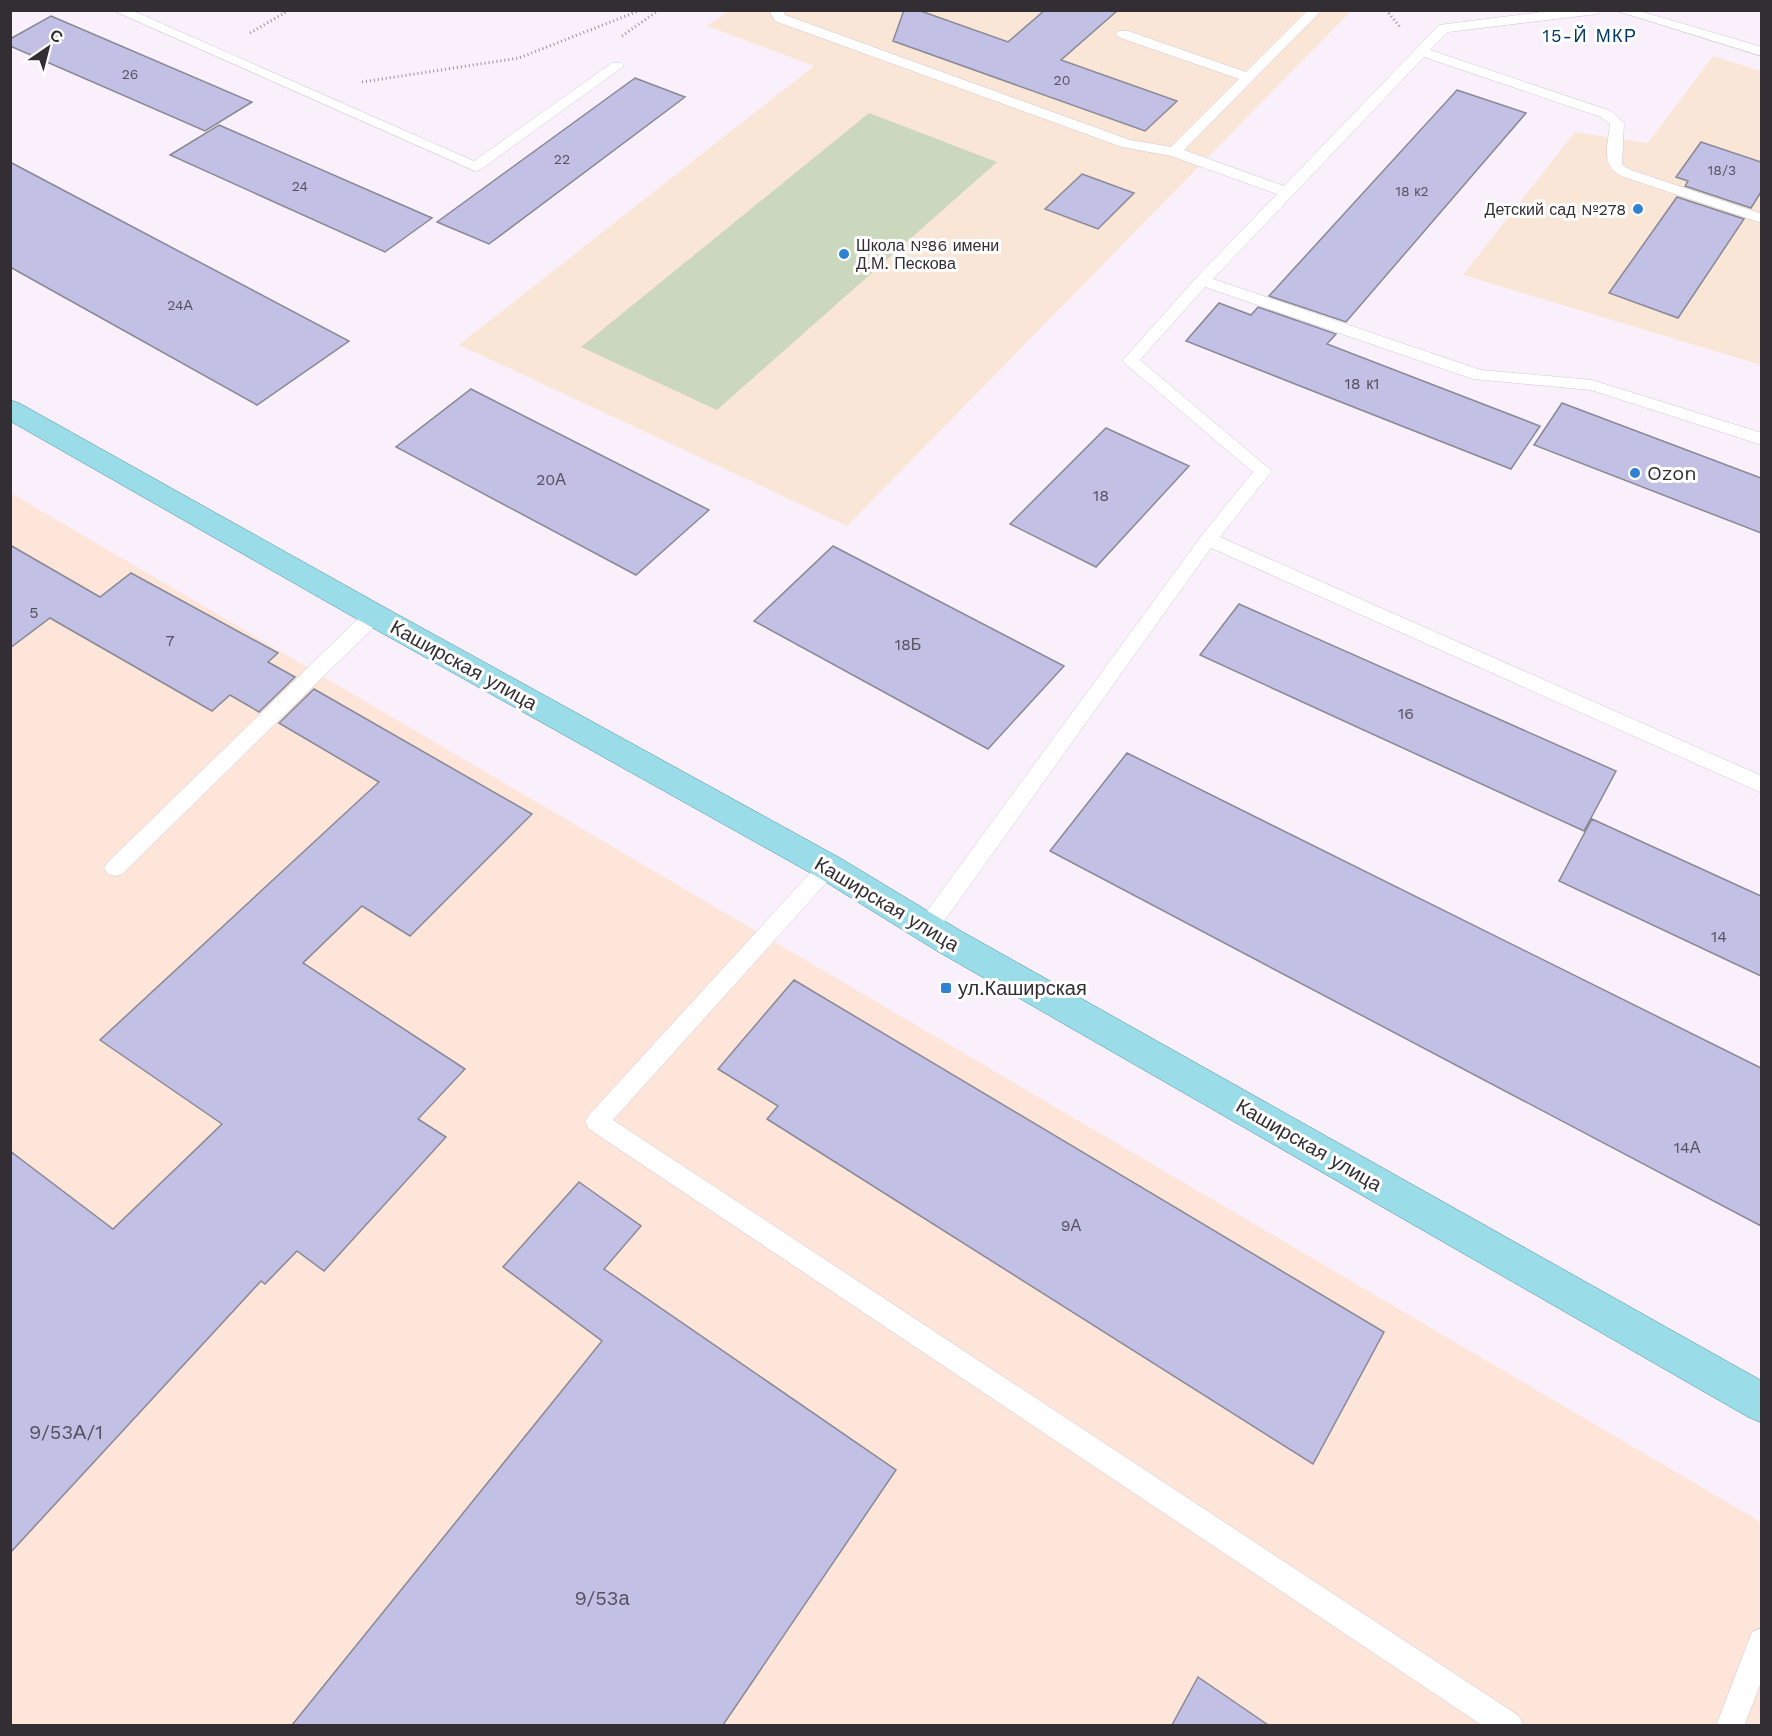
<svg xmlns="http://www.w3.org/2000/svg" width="1772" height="1736" viewBox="0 0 1772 1736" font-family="'Work Sans',sans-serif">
	<rect width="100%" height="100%" fill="#faf0fc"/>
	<path fill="#fde5da" d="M11,493L1761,1522V1725L11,1726Z"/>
	<path fill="#fae6d7" d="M729,11H1351L847,526L459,345L814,66L707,26Z
		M1713,56L1761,71V365L1463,275L1575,132L1648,143Z"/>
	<path fill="#cbd8bd" d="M869,113L997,162L717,410L581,347Z"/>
	<path fill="#c2c0e4" stroke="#898895" stroke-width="1.5" d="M904,10H918L1008,42L1045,10H1118L1061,60L1177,101L1145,131L893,41Z
		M51,16L252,102L205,131L10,46V39Z
		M635,78L685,97L489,244L437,222Z
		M1457,90L1526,113L1346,322L1269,296Z
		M219,125L432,218L385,252L170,155Z
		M1701,142L1761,162V192L1751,208L1685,186L1688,181L1676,177Z
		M10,162L97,208L349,341L257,405L10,267Z
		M1082,174L1134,193L1098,229L1045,209Z
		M1677,197L1744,219L1678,318L1609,293Z
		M1219,303L1251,315L1258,307L1336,334L1327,344L1540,426L1511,469L1186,341Z
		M471,389L709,510L636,575L396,447Z
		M1562,403L1761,478V533L1534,445Z
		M1106,428L1189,466L1096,567L1010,524Z
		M10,545L100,597L131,573L278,653L268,662L295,677L259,712L230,695L212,711L50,618L10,648Z
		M833,546L1064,666L988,749L754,621Z
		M1239,604L1616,771L1584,831L1200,655Z
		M314,689L532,814L410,936L362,906L303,963L465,1069L418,1119L446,1137L324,1271L297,1251L265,1284L261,1281L10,1553V1151L113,1229L222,1124L100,1040L379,782L279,723Z
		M1127,753L1761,1068V1226L1050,851Z
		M1592,819L1761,896V976L1559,881Z
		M794,980L1384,1332L1313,1464L767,1119L778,1106L718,1069Z
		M579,1182L641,1226L604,1269L896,1470L723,1725H292L602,1341L503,1267Z
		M1198,1677L1268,1725H1172Z"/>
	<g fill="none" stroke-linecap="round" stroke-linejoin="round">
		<g stroke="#d1c8d3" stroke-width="1">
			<path id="service" d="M112,10H131L474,161L612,63H622L624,66L480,170L475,171Z
				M769,10H783L785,15L1130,140L1171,147L1239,79L1118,37L1116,34L1118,31H1128L1246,72L1308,10H1322L1184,150L1284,186L1439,25L1558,10H1603L1597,14L1448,32L1430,50L1611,111L1624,123L1622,165L1631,170L1762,214V223L1621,176C1600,164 1608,146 1610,124L1601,117L1424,57L1213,279L1481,370L1592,380L1762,433V445L1591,390L1473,379L1205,287L1140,360L1272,471L1220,537L1762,776V793L1211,548L935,934L927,937L919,934L916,928L919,922L1202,535L1253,472L1122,361L1196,278L1277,194L1171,156L1122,147L775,21Z
				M1614,10H1636L1762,47V56Z
				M374,608L381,610L383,615L381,620L122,874L115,876L108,874L104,868L108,862L367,610Z
				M828,859L835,861L838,867L835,873L613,1120L1519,1716L1523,1726H1483L589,1129L585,1122L589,1115L821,861Z
				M1762,1628V1680L1744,1726H1716L1752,1632Z"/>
		</g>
		<g stroke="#4b90a0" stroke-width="1">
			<path id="primary" d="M10,400L19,403L384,607L840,858L961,931L1762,1381V1423L1748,1417L937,951L816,876L364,623L10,421Z"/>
		</g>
		<path stroke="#979099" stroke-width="3" stroke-dasharray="1 3" stroke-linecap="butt" d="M1386,10L1401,28
			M250,33L286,12L280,10
			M622,36L659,10
			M362,82L519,58L641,10"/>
		<use href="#service" fill="#fff" fill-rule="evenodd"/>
		<use href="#primary" fill="#9bdce9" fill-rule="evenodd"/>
	</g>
	<g fill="#2f82d1" stroke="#fff" stroke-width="2">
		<circle cx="1638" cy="209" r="6"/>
		<circle cx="844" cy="254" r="6"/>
		<circle cx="1635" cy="473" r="6"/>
		<rect x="940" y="982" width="12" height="12" rx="3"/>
	</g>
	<g text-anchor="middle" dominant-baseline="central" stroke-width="6" stroke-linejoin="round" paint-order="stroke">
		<g font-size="14" fill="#56525f">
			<text x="130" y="74">26</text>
			<text x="1062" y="80">20</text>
			<text x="562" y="159">22</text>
			<text x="1722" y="170">18/3</text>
			<text x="300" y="186">24</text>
			<text x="1412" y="191">18 к2</text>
			<text x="180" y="305">24А</text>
		</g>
		<g font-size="16" fill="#322e33" stroke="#fff" text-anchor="end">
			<text x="1626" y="209">Детский сад №278</text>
			<text x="856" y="245" text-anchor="start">Школа №86 имени<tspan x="856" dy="18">Д.М. Пескова</tspan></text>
		</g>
		<g font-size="16" fill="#56525f">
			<text x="1362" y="383">18 к1</text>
			<text x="551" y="479">20А</text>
			<text x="1101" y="495">18</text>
			<text x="34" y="612">5</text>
			<text x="170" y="640">7</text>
			<text x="908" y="644">18Б</text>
			<text x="1406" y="713">16</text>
			<text x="1719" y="936">14</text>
			<text x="1687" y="1147">14А</text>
			<text x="1071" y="1225">9А</text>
		</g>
		<g font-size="18" letter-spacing="1.5" fill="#003868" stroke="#fff">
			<text x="1590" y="35">15-Й МКР</text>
		</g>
		<g font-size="20" fill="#322e33" stroke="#fff" text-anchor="start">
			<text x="1647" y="473">Ozon</text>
			<text x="958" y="988">ул.Каширская</text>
		</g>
		<g font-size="20" fill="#322e33" stroke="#fff">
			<text transform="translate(464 665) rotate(29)">Каширская улица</text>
			<text transform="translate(887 904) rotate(31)">Каширская улица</text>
			<text transform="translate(1309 1145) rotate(30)">Каширская улица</text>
		</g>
		<g font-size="20" fill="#56525f">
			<text x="66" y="1432">9/53А/1</text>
			<text x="602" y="1598">9/53а</text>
		</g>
	</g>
	<rect width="1772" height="1736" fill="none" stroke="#322e33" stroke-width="24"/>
	<g transform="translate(48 48) rotate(35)" stroke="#ffffff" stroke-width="4.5" paint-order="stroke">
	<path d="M0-4.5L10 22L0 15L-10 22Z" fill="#322e33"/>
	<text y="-9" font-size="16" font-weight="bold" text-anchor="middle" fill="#322e33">С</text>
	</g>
</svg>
